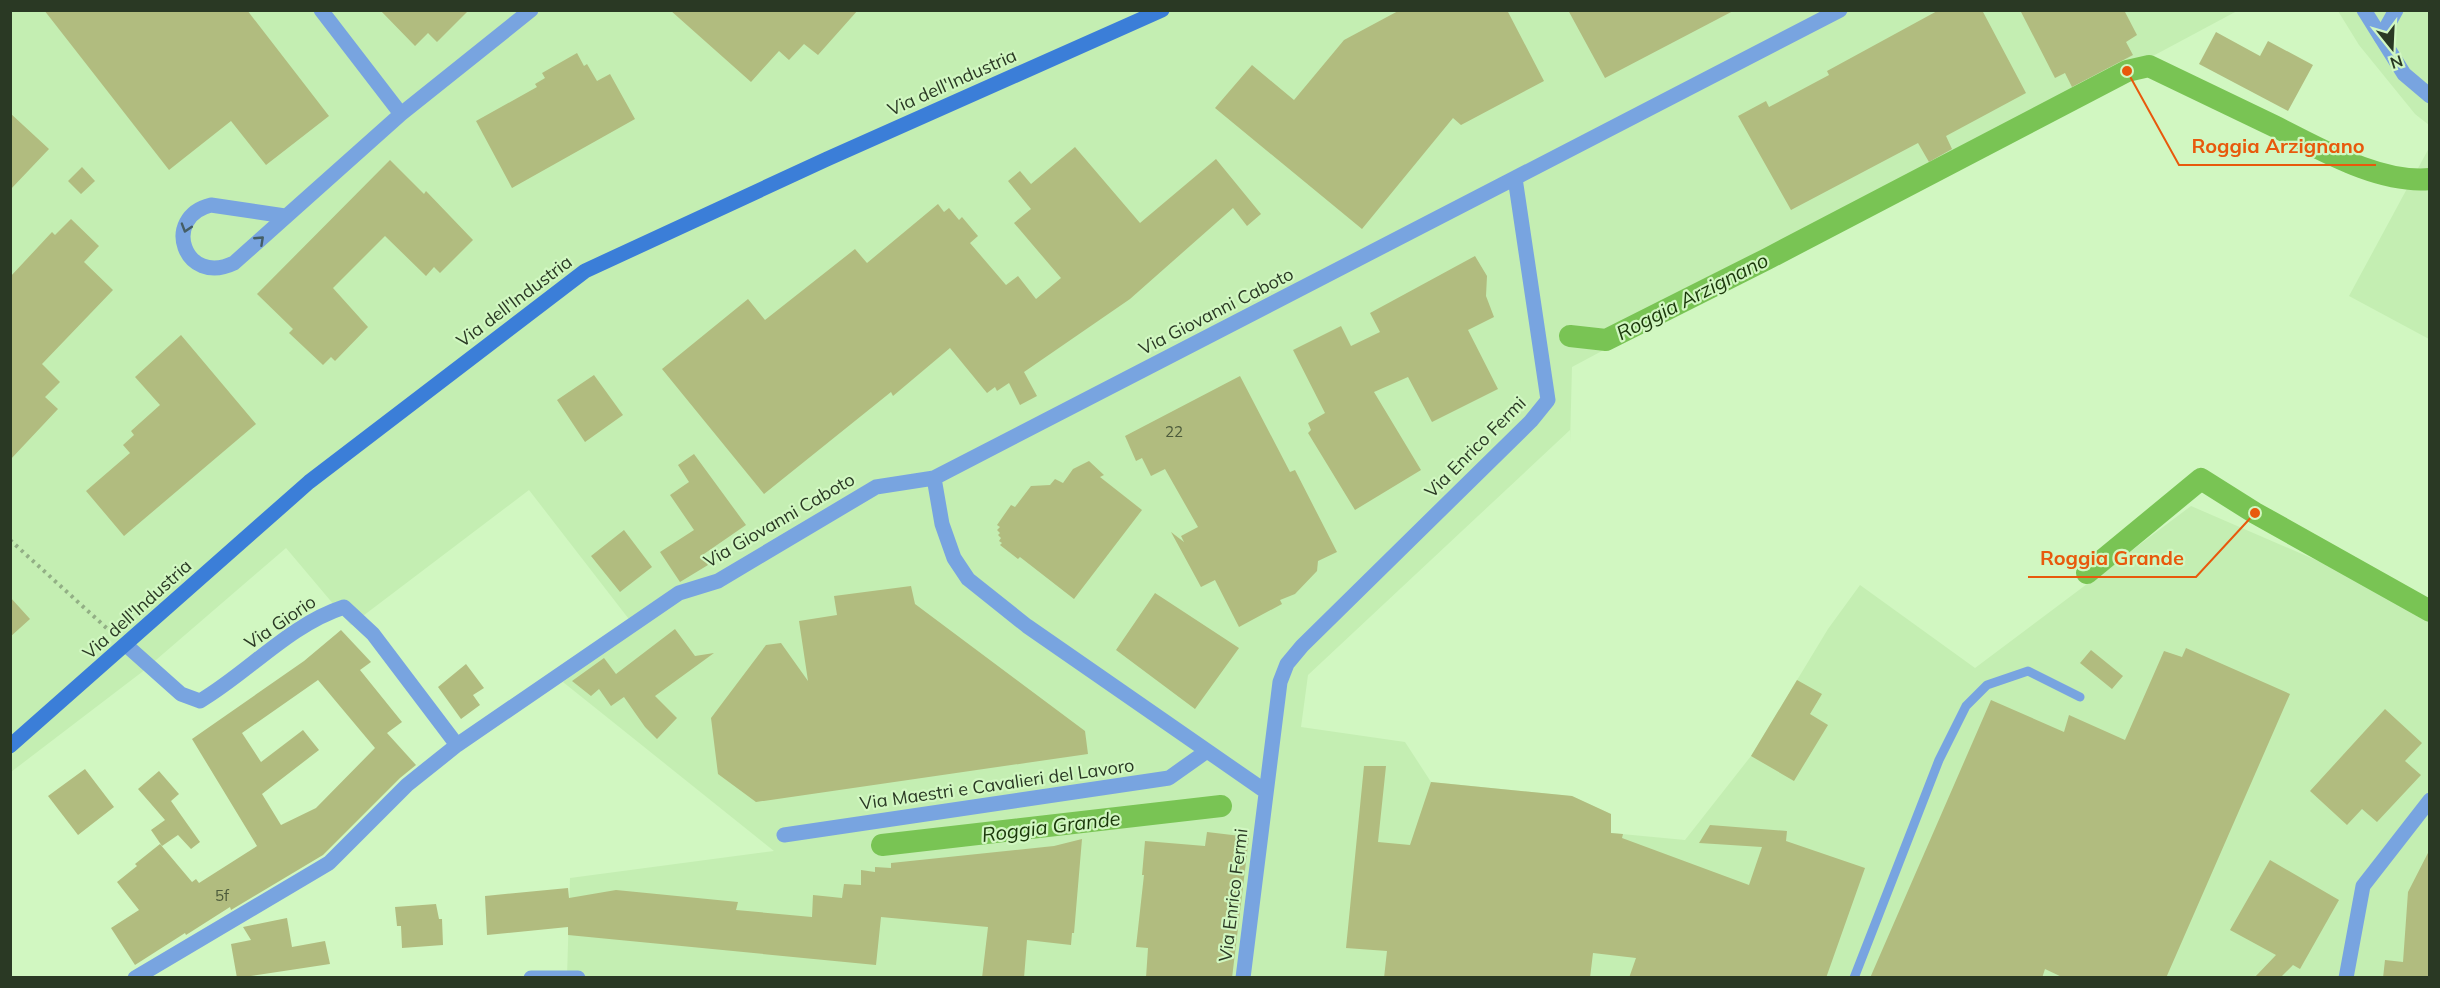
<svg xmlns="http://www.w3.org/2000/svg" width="2440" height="988" viewBox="0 0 2440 988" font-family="Mulish,sans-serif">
	<rect width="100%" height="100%" fill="#d1f7c1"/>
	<path fill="#c4eeb2" d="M11,11H2237L1572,367L1570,443V430L1308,675L1301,727L1405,742L1431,782L1572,796L1611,814V833L1685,840L1751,756L1828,629L1860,585L1975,668L2191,506L2429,609V977H567L570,878L774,851L563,682L635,627L529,490L351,625L286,548L142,672L11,772Z
		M2338,11H2429V125L2415,114L2359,45Z
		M2429,148V339L2349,296Z"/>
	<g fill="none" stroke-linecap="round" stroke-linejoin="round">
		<path stroke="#79c454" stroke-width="22" d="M1570,336L1606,340L1767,259L2127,71L2149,66C2191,86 2233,106 2274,126C2319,148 2378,184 2430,179
			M2087,573L2201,479L2255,513L2430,611
			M882,845L1221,806"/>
	</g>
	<path fill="#b1bc7f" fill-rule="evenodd" d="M44,10H247L329,116L266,165L231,121L169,170Z
		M380,10H469L437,42L428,33L415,46Z
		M670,10H858L818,55L804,44L789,60L779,51L751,82Z
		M1400,10H1507L1544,81L1461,125L1453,118L1362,229L1215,108L1252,65L1294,100L1344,40Z
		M1568,10H1735L1605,78Z
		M1939,10H1982L2026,93L1946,136L1952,149L1929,162L1918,143L1791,210L1738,116L1766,101L1769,107L1829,75L1827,71Z
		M2020,10H2124L2137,35L2126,42L2133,55L2072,87L2065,73L2055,78Z
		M2216,32L2260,56L2268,41L2313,65L2288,111L2199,64Z
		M577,53L584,66L587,64L597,81L610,74L635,119L512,188L476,121L537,87L535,84L545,78L542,73Z
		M10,113L49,149L10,190Z
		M1075,147L1140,223L1216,159L1261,214L1247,226L1233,208L1130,299L1024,372L1037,396L1020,405L1009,383L997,391L995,387L987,393L950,348L893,396L891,392L764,494L662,369L748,299L765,320L855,249L867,263L938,204L944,212L949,208L959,220L962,217L978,236L970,243L1006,285L1018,276L1036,299L1061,278L1014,223L1031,209L1008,181L1020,171L1031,184Z
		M390,160L424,194L426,191L473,240L440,273L434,267L426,276L385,236L333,288L368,327L335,361L331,357L323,365L289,333L293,329L257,294Z
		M82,167L95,181L81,194L68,181Z
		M71,219L99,246L84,262L113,290L42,364L60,382L45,397L58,409L10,460V277L52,232L55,235Z
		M1475,256L1487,276L1486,296L1494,317L1468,330L1498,389L1432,422L1408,377L1374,392L1421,470L1355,510L1308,433L1311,430L1308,423L1325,413L1293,350L1341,326L1351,346L1380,332L1370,313Z
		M181,335L256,424L124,536L86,491L130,453L123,445L134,435L131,431L160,405L135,377Z
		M594,375L623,415L585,442L557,400Z
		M1240,376L1290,472L1295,470L1337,552L1318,561L1317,571L1295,594L1280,600L1282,604L1239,627L1215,580L1201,587L1171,532L1184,542L1181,536L1198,527L1165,469L1151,476L1142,458L1136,461L1125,436Z
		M694,454L746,525L701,556L708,565L680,582L660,552L694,530L670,495L689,482L678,465Z
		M1089,461L1104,475L1100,477L1142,510L1074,599L1020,557L1018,559L1000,545L1002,543L999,541L1001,538L998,535L1000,533L997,530L1000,527L997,525L1011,505L1015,507L1031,486L1050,485L1055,479L1063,483L1073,469Z
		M624,530L652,567L620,592L591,556Z
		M911,586L915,604L1085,731L1088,754L756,802L718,774L711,718L766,645L781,643L808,681L799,621L837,615L834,596Z
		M1155,593L1239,648L1195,709L1116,650Z
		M10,597L30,619L10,637Z
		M675,629L695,656L714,653L655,696L677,718L657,739L645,727L624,697L611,706L599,689L591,696L572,681L604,658L616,674Z
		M341,630L371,662L360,670L402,722L387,733L416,765L400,778L323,855L231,910L230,907L186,935L185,933L135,965L111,928L139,910L117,882L137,866L135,864L160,844L192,882L196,879L199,883L257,846L192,739L304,661ZM318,680L375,748L316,808L281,825L262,794L319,750L303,730L261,762L242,733Z
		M2186,648L2290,694L2166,978H2064L2045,969L2042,978H1870L1991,700L2064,732L2069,715L2125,740L2164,651L2182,657Z
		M2091,650L2123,676L2112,689L2080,663Z
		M466,664L484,688L473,695L480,705L461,719L438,687Z
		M1797,680L1822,694L1810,714L1828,725L1794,781L1751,756Z
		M2385,709L2422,743L2405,761L2421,775L2377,822L2362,809L2347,825L2310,791Z
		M1364,766H1386L1378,842L1410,845L1431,782L1572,796L1611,814V833L1623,834L1622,838L1749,885L1762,847L1699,843L1710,825L1787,831L1786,841L1865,868L1826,978H1629L1636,958L1593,953L1590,978H1384L1387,951L1346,948Z
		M85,769L114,807L78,835L48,796Z
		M159,771L179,794L171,801L200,842L191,849L178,835L162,846L151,830L165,820L138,789Z
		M1207,832L1249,837L1232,978H1146L1148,948L1136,947L1144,875H1142L1145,841L1205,846Z
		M1082,839L1074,933H1072L1071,945L1027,940L1024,978H982L988,927L881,917L876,965L568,935V927L487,935L485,896L568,888L569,898L616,890L738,902L736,910L812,917L813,895L842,898L844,884L861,885V870L875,872V867L891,868V863L1054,846Z
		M2430,849V978H2383L2385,960L2403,962L2408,892Z
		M2270,860L2339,900L2300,969L2293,965L2280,978H2254L2276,955L2230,930Z
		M436,904L439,919H442L443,945L402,948L401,926H397L395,907Z
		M287,918L292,947L325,941L330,964L237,978L231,944L251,940L243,927Z"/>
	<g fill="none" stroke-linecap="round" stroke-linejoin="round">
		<path stroke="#92af85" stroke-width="4" stroke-dasharray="3 4.5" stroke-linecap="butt" d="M10,540L112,633"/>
		<path stroke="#78a4e0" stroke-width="9" d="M1854,978L1939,760L1966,706L1987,685L2028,671L2080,697"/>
		<path stroke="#78a4e0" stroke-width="15" d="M2381,37L2396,10
			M401,114L531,10
			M285,216L211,205C161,217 184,287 234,263L401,114L321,10
			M934,478L942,524L954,558L968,579L1027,626L1265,791
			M126,645L181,694L200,701C249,672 289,625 344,607L373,634L457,745
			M784,835L1169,778L1207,751
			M135,978L329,863L407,785L457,745L679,593L718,581L876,487L934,478L1515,178
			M1243,978L1280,682L1287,664L1302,646L1531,421L1548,400L1515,178L1840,10
			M2346,978L2363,886L2430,800"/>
		<path stroke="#78a4e0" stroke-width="15" d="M2364,10L2404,74L2430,96
			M531,978H578"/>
		<path stroke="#3b7ed8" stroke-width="15" d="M10,746L309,482L585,271L827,159L1162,10"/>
	</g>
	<defs><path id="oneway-chevron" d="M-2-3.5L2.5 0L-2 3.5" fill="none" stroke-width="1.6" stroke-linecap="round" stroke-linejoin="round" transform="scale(1.5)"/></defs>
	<g stroke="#455e66">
		<use href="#oneway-chevron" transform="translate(186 228) rotate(107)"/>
		<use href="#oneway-chevron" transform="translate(260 240) rotate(-43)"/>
	</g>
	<g text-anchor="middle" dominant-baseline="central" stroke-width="4.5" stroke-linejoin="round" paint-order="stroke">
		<g font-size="15" fill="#4c5a3b">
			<text x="1174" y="431">22</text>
			<text x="222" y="895">5f</text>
		</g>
		<g font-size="18" fill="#2a3924" stroke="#d1f7c1">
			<text transform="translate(952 82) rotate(-24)">Via dell'Industria</text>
			<text transform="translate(514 301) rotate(-37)">Via dell'Industria</text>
			<text transform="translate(1216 311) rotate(-27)">Via Giovanni Caboto</text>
			<text transform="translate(1475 447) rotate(-45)">Via Enrico Fermi</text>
			<text transform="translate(779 520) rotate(-30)">Via Giovanni Caboto</text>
			<text transform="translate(137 609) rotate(-42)">Via dell'Industria</text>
			<text transform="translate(280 622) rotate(-34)">Via Giorio</text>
			<text transform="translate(997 784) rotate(-8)">Via Maestri e Cavalieri del Lavoro</text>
			<text transform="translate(1233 895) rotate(-83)">Via Enrico Fermi</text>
		</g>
		<g font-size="20" font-style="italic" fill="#1a370a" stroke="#d1f7c1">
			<text transform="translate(1692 296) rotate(-27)">Roggia Arzignano</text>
			<text transform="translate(1051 826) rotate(-7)">Roggia Grande</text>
		</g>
	</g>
	<path fill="none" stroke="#e8590c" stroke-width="2" d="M2127 71L2179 165H2376M2255 513L2196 577H2028"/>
	<g fill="#e8590c" stroke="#d1f7c1" stroke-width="2">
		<circle cx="2127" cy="71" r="6"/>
		<circle cx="2255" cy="513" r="6"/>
	</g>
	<g font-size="20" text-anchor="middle" font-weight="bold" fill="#e8590c" stroke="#d1f7c1" stroke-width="4.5" stroke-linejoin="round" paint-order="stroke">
		<text x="2278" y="153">Roggia Arzignano</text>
		<text x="2112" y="565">Roggia Grande</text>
	</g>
	<rect width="2440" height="988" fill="none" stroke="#2a3924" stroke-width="24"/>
	<g transform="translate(2392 48) rotate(162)" stroke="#d1f7c1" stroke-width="4.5" paint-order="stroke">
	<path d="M0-4.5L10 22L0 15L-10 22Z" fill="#2a3924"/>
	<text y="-9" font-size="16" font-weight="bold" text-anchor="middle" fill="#2a3924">N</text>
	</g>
</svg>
